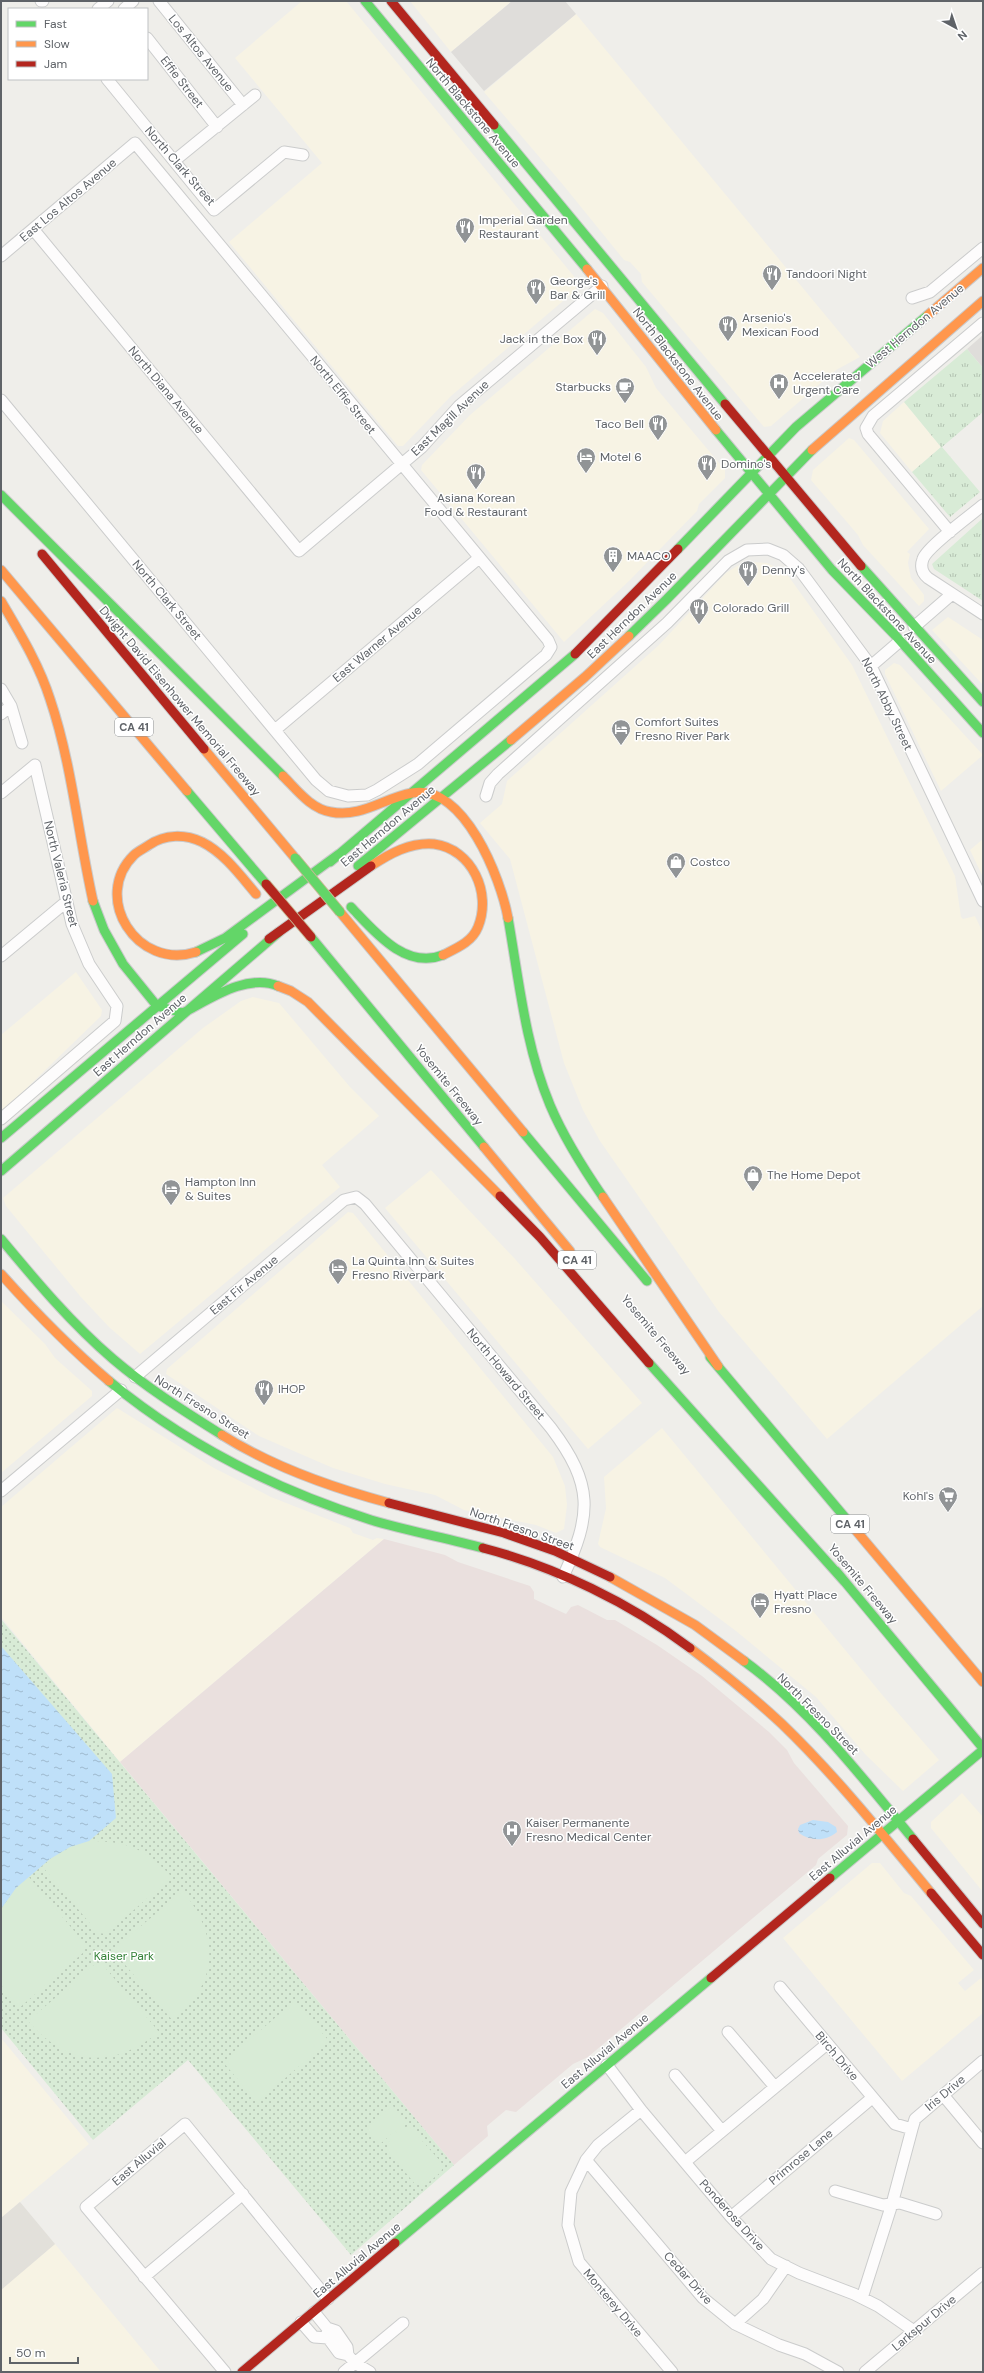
<svg xmlns="http://www.w3.org/2000/svg" width="984" height="2373" viewBox="0 0 984 2373" font-family="'DM Sans',sans-serif">
	<defs>
		<pattern id="grass-tufts" width="24" height="20" patternUnits="userSpaceOnUse"><rect width="24" height="20" fill="#d8ebd6"/><path d="M3 7l-1-3M5 7V3M7 7l1-3M15 17l-1-3M17 17v-4M19 17l1-3" fill="none" stroke="#b2c2b1"/></pattern>
		<pattern id="park-dots" width="8" height="8" patternUnits="userSpaceOnUse"><rect width="8" height="8" fill="#d8ebd6"/><path d="M2 2h.1M6 6h.1" fill="none" stroke="#b2c2b1" stroke-width="1.8" stroke-linecap="round"/></pattern>
		<pattern id="water-ripples" width="26" height="14" patternUnits="userSpaceOnUse"><rect width="26" height="14" fill="#bfe0f9"/><path d="M2 4q2-2 4 0t4 0M15 11q2-2 4 0t4 0" fill="none" stroke="#9eb9cd"/></pattern>
	</defs>
	<rect width="100%" height="100%" fill="#efeeea"/>
	<path fill="#f7f3e4" d="M302,1H346L577,280L576,290L451,396L403,446H398L229,242L322,163L235,58Z
		M410,1H512L451,52Z
		M576,14L860,357L836,370L771,426L764,427L642,282L641,274L630,262L624,260L564,186L484,92Z
		M595,309L603,313L646,367L656,388L725,470V478L699,504L697,511L629,581L564,642L421,470L422,465L470,415Z
		M904,402L941,447L912,472L880,433L883,421Z
		M849,438L854,440L929,529L907,552L910,554L908,563L911,578L924,595V601L919,606L863,545L858,535L811,480L813,470Z
		M749,562L767,563L781,570L789,577L852,665L955,876L961,917L963,919L975,916L983,933V1306L827,1439L719,1312L600,1141L583,1110L564,1063L510,859L480,823L502,804L507,781L659,645L726,573L737,566Z
		M948,617L983,640V685L932,630Z
		M894,663L900,665L983,755L941,791L885,674V670Z
		M983,839V877L970,850Z
		M76,972L102,1010L101,1016L1,1113V1035Z
		M253,997L279,1003L350,1087L379,1116L322,1165L340,1187L140,1354L109,1327L80,1296L6,1206L3,1198L203,1028L241,1001Z
		M431,1170L515,1259L642,1403L588,1449L385,1208Z
		M348,1212L353,1213L553,1457L565,1486L567,1505L564,1529L556,1533L536,1525L464,1510L435,1495L385,1484L333,1468L259,1436L166,1374L167,1369Z
		M1,1301L45,1344L55,1358L92,1391V1396L1,1473Z
		M117,1408L214,1468L271,1497L350,1528L353,1533L373,1540L377,1538L384,1539L120,1762L1,1617V1507Z
		M662,1428L884,1697L939,1760L903,1791L866,1755L816,1697L736,1631L665,1578L600,1547L598,1544L606,1508L604,1477Z
		M962,1793L983,1817V1892L931,1828V1822Z
		M872,1863H880L904,1893L911,1896L974,1970L958,1983L965,1991L981,1978L983,1981V2013L902,2081L783,1938Z
		M1,2038L89,2144L1,2218Z
		M55,2244L161,2372H1V2289Z"/>
	<path fill="#dfddda" d="M512,1H565L576,14L484,91L451,52Z
		M983,335V368L967,349Z"/>
	<path fill="#e2e0da" d="M20,2202L55,2244L1,2290V2218Z"/>
	<path fill="#eae0de" d="M384,1539L445,1555L458,1562L530,1586L534,1592V1599L566,1614L571,1607L578,1605L607,1620H615L657,1645L702,1676L769,1732L787,1750L794,1763L848,1826L847,1835L818,1859L816,1865L588,2057L573,2064L516,2112L506,2110L487,2126L488,2136L454,2165L120,1762Z"/>
	<path fill="url(#grass-tufts)" d="M967,349L983,368V412L942,447L980,492L950,517L912,472L941,447L904,402Z
		M983,518V601L934,569L932,564Z"/>
	<path fill="url(#park-dots)" d="M1,1619L454,2165L351,2255L188,2060L93,2140L1,2028Z"/>
	<path fill="#d8ebd6" d="M89,1841C128,1841 146,1849 172,1877L106,1934L98,1933L42,1866L70,1847Z
		M29,1877L85,1944L84,1952L18,2009L1,1985V1909L16,1888Z
		M183,1891C220,1937 219,1982 173,2021L116,1954L117,1946Z
		M95,1964L103,1965L159,2032C113,2069 67,2067 28,2021Z
		M295,2001L329,2041L257,2102L223,2062Z
		M393,2106L406,2122L380,2144L366,2128Z
		M409,2126L441,2162L443,2167L441,2172L424,2186L415,2184L388,2151C385,2140 399,2128 409,2126Z"/>
	<path fill="url(#water-ripples)" d="M1,1646L112,1774L116,1818L89,1841L70,1847L50,1859L16,1888L1,1909Z
		M813,1820L828,1822L836,1827L837,1832C825,1842 810,1841 799,1833L798,1829L800,1825Z"/>
	<g fill="none" stroke-linecap="round" stroke-linejoin="round">
		<g stroke="#cbcccc" stroke-width="13">
			<path id="street" d="M41,1H43
				M159,1L243,105
				M98,9L108,1
				M124,9L133,1
				M147,38L217,127
				M107,79L214,210L284,152L303,155
				M174,161L255,95
				M33,229L299,551L422,447L459,406L602,286
				M1,256L135,143L548,640L551,647L546,655L418,764L377,790L367,795L348,796L329,791L316,780L1,400
				M912,298L930,292L983,248
				M983,505C971,515 927,547 923,559C920,567 922,573 928,578L983,614
				M950,532L868,434L866,428L873,416L983,323
				M914,627L952,594
				M871,666L900,641
				M1,689L11,706L22,743
				M1,714L11,706
				M275,730L479,558
				M1,793L35,765L72,924L89,964L117,1006L115,1021L1,1119
				M486,796L490,783L498,774L667,623L728,561L747,550L768,549L783,555L799,569L871,666L983,901
				M1,956L66,902
				M135,1377L344,1200L356,1197L365,1204L551,1428C594,1485 592,1514 563,1577
				M1,1491L121,1390
				M780,1987L895,2124L912,2129L915,2119L983,2061
				M728,2032L775,2087
				M607,2065L641,2110L731,2217L771,2259L799,2273L854,2294L878,2306L914,2331
				M675,2075L722,2131
				M943,2095L983,2143
				M641,2110L598,2145L586,2160L571,2192L568,2225L579,2262L672,2372
				M586,2160L703,2298L735,2324L779,2345L805,2354L838,2372
				M685,2162L827,2044
				M835,2191L883,2205L900,2203L936,2214
				M731,2217L872,2098
				M144,2277L243,2194
				M862,2298L892,2204L912,2129
				M314,2312L327,2328L336,2331L347,2347L348,2355
				M301,2322L314,2337L328,2338
				M735,2324L763,2299L786,2266
				M327,2328L328,2338L339,2353L348,2355L355,2363L370,2372
				M225,2372L86,2207L185,2124L328,2299
				M344,2372L403,2323
				M865,2372L983,2273"/>
		</g>
		<g stroke="#cacacb" stroke-width="11">
			<path id="fast" d="M365,1L587,269
				M494,125L725,404
				M716,430L832,570L895,635L983,733
				M1,495L283,776
				M678,549L796,427L928,315
				M861,566L983,702
				M629,636L667,599L812,450
				M187,791L266,884
				M330,862L575,654
				M358,866L511,740
				M93,901L104,930L123,964L157,1006L183,1013C210,999 247,973 278,986
				M351,907C374,931 405,970 443,955
				M508,918C519,980 525,1045 550,1105C564,1138 583,1168 603,1197
				M311,937L484,1147
				M196,952L225,938L339,854
				M523,1132L647,1281
				M1,1138L243,934
				M1,1171L279,932
				M1,1239C36,1281 71,1323 113,1359C147,1388 184,1411 222,1435
				M710,1357L853,1527
				M649,1363L845,1582
				M109,1381C185,1444 277,1490 371,1520C408,1531 446,1538 483,1548
				M836,1571L983,1748
				M744,1661C810,1709 861,1776 913,1839
				M830,1878L983,1750
				M395,2243L711,1978"/>
		</g>
		<g stroke="#cacacb" stroke-width="11">
			<path id="slow" d="M587,269L716,430
				M928,315L983,268
				M812,450L983,301
				M1,570L187,791
				M1,601C19,632 39,664 50,699C72,764 78,834 93,901
				M511,740L585,677L629,636
				M204,749L295,858
				M283,776C297,790 311,809 331,812C361,818 384,798 412,793C464,783 501,879 508,918
				M371,866C389,854 410,842 434,844C472,849 492,893 478,927C472,942 457,948 443,955
				M340,912L523,1132
				M196,952C137,971 91,897 134,855C138,851 145,848 149,845C165,834 185,834 202,842C224,853 240,875 256,894
				M278,986L291,991L308,1002L500,1196
				M484,1147L570,1251
				M603,1197L718,1366
				M1,1274C35,1312 70,1348 109,1381
				M222,1435C271,1466 333,1488 389,1503
				M853,1527L983,1682
				M610,1577L695,1625L744,1661
				M690,1648C722,1672 753,1697 782,1724C836,1776 883,1835 931,1893"/>
		</g>
		<g stroke="#cacacb" stroke-width="11">
			<path id="jam" d="M391,1L494,125
				M725,404L861,566
				M42,554L204,749
				M575,654L678,549
				M269,939L371,866
				M500,1196L540,1237L649,1363
				M389,1503L504,1533L555,1551L610,1577
				M483,1548C556,1567 630,1603 690,1648
				M913,1839L983,1924
				M931,1893L983,1955
				M711,1978L830,1878
				M242,2372L395,2243"/>
		</g>
		<use href="#street" stroke="#fdfcfc" stroke-width="11"/>
		<use href="#fast" stroke="#63d668" stroke-width="9"/>
		<use href="#slow" stroke="#ff974d" stroke-width="9"/>
		<use href="#jam" stroke="#b3261e" stroke-width="9"/>
		<g stroke="#c8b996" stroke-width="11" stroke-linecap="butt">
			<path id="fast-bridge" d="M295,858L340,912"/>
		</g>
		<g stroke="#c8b996" stroke-width="11" stroke-linecap="butt">
			<path id="jam-bridge" d="M266,884L311,937"/>
		</g>
		<use href="#fast-bridge" stroke="#63d668" stroke-width="9"/>
		<use href="#jam-bridge" stroke="#b3261e" stroke-width="9"/>
	</g>
	<defs>
		<g id="restaurant-pin" transform="scale(1)"><path d="M0 17L-7.5 6A9.5 9.5 0 1 1 7.5 6Z" fill="#919496" stroke="#fff"/><path d="M-5-6h1v4h1v-4h1v4h1v-4h1v5L-1.5 .5V6h-2V.5L-5-1ZM5-6V6H3V1.5H1.5Q1.5-4 5-6Z" fill="#fff"/></g>
		<g id="hospital-pin" transform="scale(1)"><path d="M0 17L-7.5 6A9.5 9.5 0 1 1 7.5 6Z" fill="#919496" stroke="#fff"/><path d="M-5-5h3v3.5h4V-5h3V5h-3V1.5h-4V5h-3Z" fill="#fff"/></g>
		<g id="cafe-pin" transform="scale(1)"><path d="M0 17L-7.5 6A9.5 9.5 0 1 1 7.5 6Z" fill="#919496" stroke="#fff"/><path d="M-5.5-4.5H6V0H3Q3 3.5 0 3.5H-2.5Q-5.5 3.5-5.5 0ZM3-3.2v2h1.7v-2ZM-6 4.5H4V6H-6Z" fill="#fff"/></g>
		<g id="hotel-pin" transform="scale(1)"><path d="M0 17L-7.5 6A9.5 9.5 0 1 1 7.5 6Z" fill="#919496" stroke="#fff"/><path d="M-6-4.5h1.5V1H6V5H4.5V3h-9V5H-6ZM-4 0a1.8 1.8 0 1 1 3.6 0ZM.5 0V-2.5h3Q6-2.5 6 0Z" fill="#fff"/></g>
		<g id="building-pin" transform="scale(1)"><path d="M0 17L-7.5 6A9.5 9.5 0 1 1 7.5 6Z" fill="#919496" stroke="#fff"/><path d="M-4-6H4V6H1V3H-1V6H-4ZM-2.5-4.3h1.7v1.8h-1.7ZM.8-4.3h1.7v1.8H.8ZM-2.5-1h1.7V.8h-1.7ZM.8-1h1.7V.8H.8Z" fill="#fff"/></g>
		<g id="shop-pin" transform="scale(1)"><path d="M0 17L-7.5 6A9.5 9.5 0 1 1 7.5 6Z" fill="#919496" stroke="#fff"/><path d="M-5-2.5h2.3a2.7 3.5 0 0 1 5.4 0H5L5.5 6h-11ZM-1.5-2.5h3a1.5 2.3 0 0 0-3 0Z" fill="#fff"/></g>
		<g id="supermarket-pin" transform="scale(1)"><path d="M0 17L-7.5 6A9.5 9.5 0 1 1 7.5 6Z" fill="#919496" stroke="#fff"/><path d="M-6-5.5h2.5l.6 2H6L4.5 2H-2.5L-4.4-4H-6ZM-1.5 3.2a1.3 1.3 0 1 0 .1 0ZM3 3.2a1.3 1.3 0 1 0 .1 0Z" fill="#fff"/></g>
	</defs>
	<g fill-rule="evenodd">
		<use href="#restaurant-pin" x="465" y="227"/>
		<use href="#restaurant-pin" x="772" y="274"/>
		<use href="#restaurant-pin" x="536" y="288"/>
		<use href="#restaurant-pin" x="728" y="325"/>
		<use href="#restaurant-pin" x="597" y="339"/>
		<use href="#hospital-pin" x="779" y="383"/>
		<use href="#cafe-pin" x="625" y="387"/>
		<use href="#restaurant-pin" x="658" y="424"/>
		<use href="#hotel-pin" x="586" y="457"/>
		<use href="#restaurant-pin" x="707" y="464"/>
		<use href="#restaurant-pin" x="476" y="473"/>
		<use href="#building-pin" x="613" y="556"/>
		<use href="#restaurant-pin" x="748" y="570"/>
		<use href="#restaurant-pin" x="699" y="608"/>
		<use href="#hotel-pin" x="621" y="729"/>
		<use href="#shop-pin" x="676" y="862"/>
		<use href="#shop-pin" x="753" y="1175"/>
		<use href="#hotel-pin" x="171" y="1189"/>
		<use href="#hotel-pin" x="338" y="1268"/>
		<use href="#restaurant-pin" x="264" y="1389"/>
		<use href="#supermarket-pin" x="948" y="1496"/>
		<use href="#hotel-pin" x="760" y="1602"/>
		<use href="#hospital-pin" x="512" y="1830"/>
	</g>
	<g text-anchor="middle" dominant-baseline="central" stroke-width="3" stroke-linejoin="round" paint-order="stroke">
		<g fill="#fff" stroke="#8f9295" stroke-width="1">
			<rect x="115" y="718" width="38" height="18" rx="3"/>
			<rect x="558" y="1251" width="38" height="18" rx="3"/>
			<rect x="831" y="1515" width="38" height="18" rx="3"/>
		</g>
		<g font-size="11" font-weight="bold" fill="#5f6368">
			<text x="134" y="727">CA 41</text>
			<text x="577" y="1260">CA 41</text>
			<text x="850" y="1524">CA 41</text>
		</g>
		<g font-size="12" fill="#5f6368" stroke="#fff">
			<text transform="translate(201 53) rotate(51)">Los Altos Avenue</text>
			<text transform="translate(182 82) rotate(52)">Effie Street</text>
			<text transform="translate(473 113) rotate(50)">North Blackstone Avenue</text>
			<text transform="translate(180 166) rotate(49)">North Clark Street</text>
			<text transform="translate(68 200) rotate(-40)">East Los Altos Avenue</text>
			<text transform="translate(915 326) rotate(-40)">West Herndon Avenue</text>
			<text transform="translate(678 364) rotate(52)">North Blackstone Avenue</text>
			<text transform="translate(166 390) rotate(50)">North Diana Avenue</text>
			<text transform="translate(343 395) rotate(51)">North Effie Street</text>
			<text transform="translate(450 418) rotate(-44)">East Magill Avenue</text>
			<text transform="translate(167 600) rotate(50)">North Clark Street</text>
			<text transform="translate(887 611) rotate(47)">North Blackstone Avenue</text>
			<text transform="translate(632 615) rotate(-44)">East Herndon Avenue</text>
			<text transform="translate(377 644) rotate(-40)">East Warner Avenue</text>
			<text transform="translate(180 701) rotate(50)">Dwight David Eisenhower Memorial Freeway</text>
			<text transform="translate(887 704) rotate(64)">North Abby Street</text>
			<text transform="translate(388 826) rotate(-40)">East Herndon Avenue</text>
			<text transform="translate(61 874) rotate(76)">North Valeria Street</text>
			<text transform="translate(140 1035) rotate(-41)">East Herndon Avenue</text>
			<text transform="translate(449 1085) rotate(51)">Yosemite Freeway</text>
			<text transform="translate(244 1285) rotate(-40)">East Fir Avenue</text>
			<text transform="translate(656 1335) rotate(50)">Yosemite Freeway</text>
			<text transform="translate(506 1374) rotate(50)">North Howard Street</text>
			<text transform="translate(202 1407) rotate(32)">North Fresno Street</text>
			<text transform="translate(522 1529) rotate(19)">North Fresno Street</text>
			<text transform="translate(863 1584) rotate(50)">Yosemite Freeway</text>
			<text transform="translate(818 1714) rotate(45)">North Fresno Street</text>
			<text transform="translate(853 1843) rotate(-40)">East Alluvial Avenue</text>
			<text transform="translate(605 2051) rotate(-40)">East Alluvial Avenue</text>
			<text transform="translate(837 2056) rotate(50)">Birch Drive</text>
			<text transform="translate(945 2093) rotate(-40)">Iris Drive</text>
			<text transform="translate(801 2157) rotate(-40)">Primrose Lane</text>
			<text transform="translate(139 2162) rotate(-40)">East Alluvial</text>
			<text transform="translate(732 2215) rotate(48)">Ponderosa Drive</text>
			<text transform="translate(357 2260) rotate(-40)">East Alluvial Avenue</text>
			<text transform="translate(688 2278) rotate(48)">Cedar Drive</text>
			<text transform="translate(613 2303) rotate(50)">Monterey Drive</text>
			<text transform="translate(924 2323) rotate(-40)">Larkspur Drive</text>
		</g>
		<g font-size="12" fill="#5f6368" stroke="#fff" text-anchor="start">
			<text x="479" y="220">Imperial Garden<tspan x="479" dy="14">Restaurant</tspan></text>
			<text x="786" y="274">Tandoori Night</text>
			<text x="550" y="281">George's<tspan x="550" dy="14">Bar &amp; Grill</tspan></text>
			<text x="742" y="318">Arsenio's<tspan x="742" dy="14">Mexican Food</tspan></text>
			<text x="583" y="339" text-anchor="end">Jack in the Box</text>
			<text x="793" y="376">Accelerated<tspan x="793" dy="14">Urgent Care</tspan></text>
			<text x="611" y="387" text-anchor="end">Starbucks</text>
			<text x="644" y="424" text-anchor="end">Taco Bell</text>
			<text x="600" y="457">Motel 6</text>
			<text x="721" y="464">Domino's</text>
			<text x="476" y="498" text-anchor="middle">Asiana Korean<tspan x="476" dy="14">Food &amp; Restaurant</tspan></text>
			<text x="627" y="556">MAACO</text>
			<text x="762" y="570">Denny's</text>
			<text x="713" y="608">Colorado Grill</text>
			<text x="635" y="722">Comfort Suites<tspan x="635" dy="14">Fresno River Park</tspan></text>
			<text x="690" y="862">Costco</text>
			<text x="767" y="1175">The Home Depot</text>
			<text x="185" y="1182">Hampton Inn<tspan x="185" dy="14">&amp; Suites</tspan></text>
			<text x="352" y="1261">La Quinta Inn &amp; Suites<tspan x="352" dy="14">Fresno Riverpark</tspan></text>
			<text x="278" y="1389">IHOP</text>
			<text x="934" y="1496" text-anchor="end">Kohl's</text>
			<text x="774" y="1595">Hyatt Place<tspan x="774" dy="14">Fresno</tspan></text>
			<text x="526" y="1823">Kaiser Permanente<tspan x="526" dy="14">Fresno Medical Center</tspan></text>
		</g>
		<g font-size="12" fill="#348238" stroke="#fff">
			<text x="124" y="1956">Kaiser Park</text>
		</g>
	</g>
	<rect width="984" height="2373" fill="none" stroke="#5f6368" stroke-width="4"/>
	<rect x="8" y="8" width="140" height="72" fill="#ffffff" stroke="#bfc1c3"/>
	<rect x="16" y="21" width="20" height="6" fill="#63d668" stroke="#bfc1c3"/>
	<text x="44" y="28" font-size="12" fill="#5f6368">Fast</text>
	<rect x="16" y="41" width="20" height="6" fill="#ff974d" stroke="#bfc1c3"/>
	<text x="44" y="48" font-size="12" fill="#5f6368">Slow</text>
	<rect x="16" y="61" width="20" height="6" fill="#b3261e" stroke="#bfc1c3"/>
	<text x="44" y="68" font-size="12" fill="#5f6368">Jam</text>
	<g transform="translate(956 28) rotate(140)" stroke="#ffffff" stroke-width="3" paint-order="stroke">
	<path d="M0-3L7 15L0 10L-7 15Z" fill="#5f6368"/>
	<text y="-6" font-size="11" font-weight="bold" text-anchor="middle" fill="#5f6368">N</text>
	</g>
	<path d="M10 2357v6h68v-6" fill="none" stroke="#5f6368" stroke-width="2"/>
	<text x="16" y="2357" font-size="12" fill="#5f6368" stroke="#ffffff" stroke-width="3" paint-order="stroke">50 m</text>
</svg>
